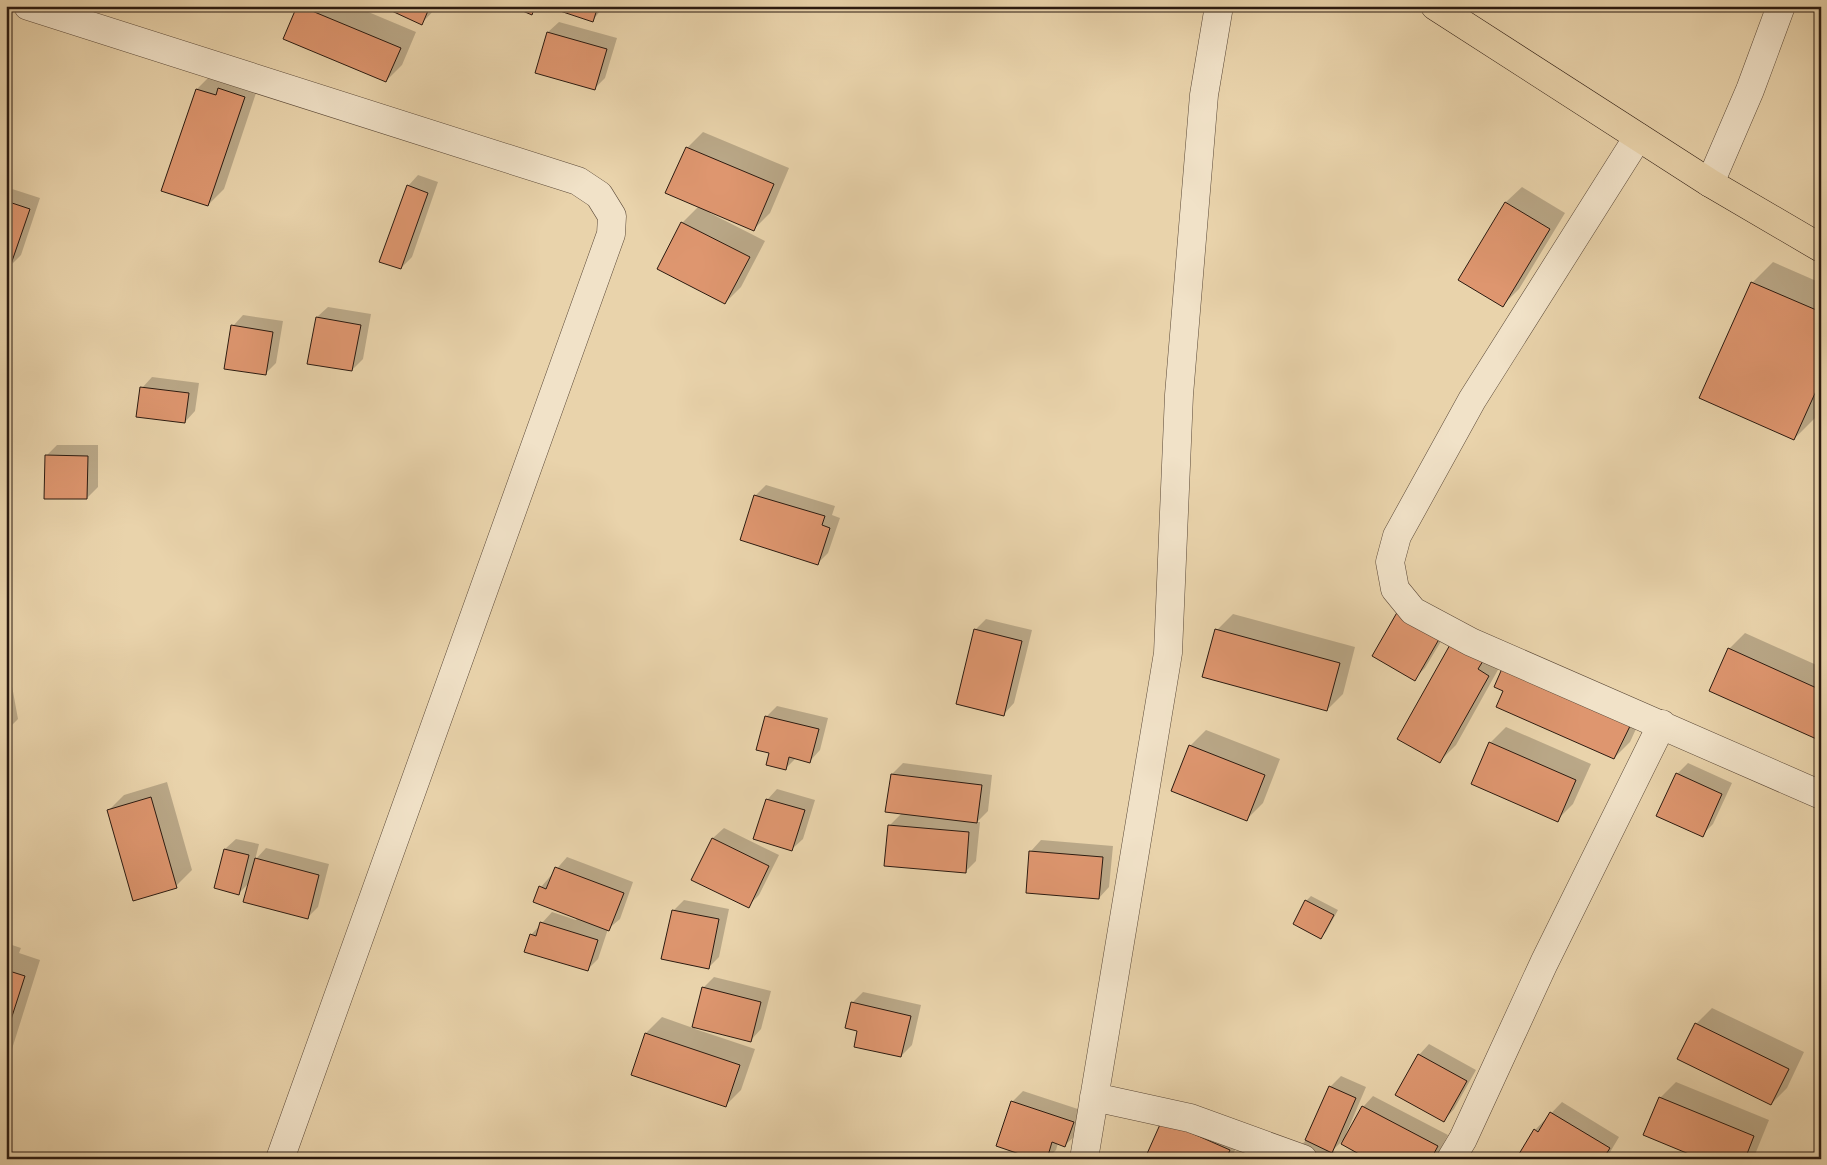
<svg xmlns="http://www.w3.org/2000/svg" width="1827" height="1165" viewBox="0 0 1827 1165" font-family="Cardo,serif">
	<rect width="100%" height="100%" fill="#e9d3ab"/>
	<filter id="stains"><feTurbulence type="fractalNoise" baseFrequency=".004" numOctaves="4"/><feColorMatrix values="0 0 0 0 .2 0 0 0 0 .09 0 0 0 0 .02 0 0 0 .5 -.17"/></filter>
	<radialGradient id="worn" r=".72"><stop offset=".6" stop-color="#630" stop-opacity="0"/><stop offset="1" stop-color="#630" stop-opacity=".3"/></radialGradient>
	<path fill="#0003" d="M298,6H354L416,32L402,65L386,81Z
		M384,6H438L421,24Z
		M563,6H604L593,20Z
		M559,22L617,38L605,78L594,89L548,32Z
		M213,73L260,81L224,189L208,205L163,190L197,89Z
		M703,132L789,168L770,213L754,229L711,211L710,213L765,241L741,287L725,303L682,223L699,206L687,148Z
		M418,175L438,182L412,257L401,268L408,186Z
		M6,187L40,198L21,255L10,266L6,264Z
		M1522,187L1565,213L1519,289L1503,305L1459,279L1506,202Z
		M1773,262L1821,283V404L1815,418L1794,439L1752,283Z
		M328,307L371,314L363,359L352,370L317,317Z
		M243,315L283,321L276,363L265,374L233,326Z
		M152,377L199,383L195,411L185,422L142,388Z
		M57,445H98V487L87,498L46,456Z
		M766,485L835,506L832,515L840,518L828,553L818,563L741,539L756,495Z
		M1411,600L1452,623L1425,668L1414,679Z
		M1233,614L1355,647L1343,694L1327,710L1217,630Z
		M986,619L1032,630L1014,703L1004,714L975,630Z
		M1745,633L1821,667V740L1729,649Z
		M1452,644L1504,659L1456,745L1440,761Z
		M6,653L18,719L6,731Z
		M1505,690L1647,705L1630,742L1614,758Z
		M777,706L828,718L820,750L810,761L796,758L786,768L771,752L766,717Z
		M1506,727L1591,764L1573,804L1557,820L1490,743Z
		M1206,730L1280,759L1263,803L1247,819L1190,746Z
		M903,763L992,775L988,811L977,822H980L976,861L965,872L889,826L902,813L892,774Z
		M1688,763L1732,783L1713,824L1702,835L1677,774Z
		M167,782L192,870L176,886L108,811L124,795Z
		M777,789L815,800L803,839L792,849L767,800Z
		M724,828L779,855L759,895L748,906L693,879L713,838Z
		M236,839L259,844L255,860L266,848L329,864L318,907L307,918L249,883L239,893L225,849Z
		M1041,840L1113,846L1109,887L1099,898L1031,851Z
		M567,857L633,882L620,919L608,929L598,959L587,970L531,935L552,912L576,920L577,918L541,887Z
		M1311,896L1338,910L1326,932L1321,937L1294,924L1306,901Z
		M684,900L729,909L719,957L709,967L673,911Z
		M6,943L21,948L19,953L40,960L6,1068Z
		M714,977L771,991L761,1029L751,1040L696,1027L695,1029L755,1049L741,1090L725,1106L646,1033L662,1017L693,1028L703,988Z
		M863,992L921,1005L912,1045L901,1056L859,1030L852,1003Z
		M1712,1008L1804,1052L1787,1088L1771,1104L1696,1024Z
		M1429,1044L1476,1070L1454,1109L1444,1120L1419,1055Z
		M1341,1076L1366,1087L1346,1134L1347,1135L1363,1107L1373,1096L1448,1135L1435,1159H1371L1344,1139L1332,1151L1348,1159H1289L1307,1139L1330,1087Z
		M1676,1082L1769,1120L1754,1157L1752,1159H1704L1660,1098Z
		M1023,1091L1084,1111L1076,1135L1065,1145L1058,1143L1056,1150L1047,1159H1038L1012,1102Z
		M1562,1102L1619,1137L1606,1159H1529L1535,1130Z
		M1163,1120L1240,1139L1231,1159H1155Z"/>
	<path fill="#de966f" stroke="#2b1a10" d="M297,6H300L401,48L386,82L283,39Z
		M381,6H430L422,25Z
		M511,6H535L532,15Z
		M562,6H598L593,22L560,11Z
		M547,32L607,49L595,90L535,73Z
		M218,88L245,97L208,206L161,191L196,89L216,95Z
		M686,147L774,184L754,231L665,193Z
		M407,185L428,193L401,269L379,262Z
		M6,201L30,209L10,267L6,266Z
		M1505,202L1550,229L1503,307L1458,280Z
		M681,222L750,257L725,304L657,269Z
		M1751,282L1821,312V380L1794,440L1699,398Z
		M316,317L361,325L352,371L307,364Z
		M231,325L273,332L266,375L224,369Z
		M140,387L189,393L185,423L136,417Z
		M45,455L88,456L87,499H44Z
		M754,495L825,516L822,525L830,528L818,565L740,540Z
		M1399,609L1442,634L1415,681L1372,656Z
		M974,629L1022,641L1004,716L956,704Z
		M1215,629L1340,663L1327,711L1202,677Z
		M1451,643L1483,661L1478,669L1489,676L1440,763L1397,739Z
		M1728,648L1821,690V741L1709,691Z
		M1504,664L1632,722L1614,759L1496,707L1503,691L1494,687Z
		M765,716L819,729L810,763L789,757L786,770L766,765L769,753L756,750Z
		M1489,742L1576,780L1558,822L1471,784Z
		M1189,745L1265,775L1247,821L1171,791Z
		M1676,773L1722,794L1703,837L1656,816Z
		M891,774L982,785L977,823L885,812Z
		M151,797L177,888L133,901L107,810Z
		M766,799L805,810L792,851L753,839Z
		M888,825L969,832L966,873L884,866Z
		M712,838L769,866L749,908L691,880Z
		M224,849L249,855L239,895L214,888Z
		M1029,851L1103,857L1099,899L1026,893Z
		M255,858L319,875L308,919L243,902Z
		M555,867L624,893L609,931L533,902L539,886L546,889Z
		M1305,900L1334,915L1321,939L1293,924Z
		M672,910L719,919L709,969L661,959Z
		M540,922L598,940L588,971L524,952L530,934L536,936Z
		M6,970L25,976L6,1035Z
		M702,987L761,1002L751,1042L692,1027Z
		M851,1002L911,1016L901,1057L854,1047L857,1031L845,1028Z
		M1695,1023L1789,1069L1771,1105L1677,1059Z
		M645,1033L740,1065L726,1107L631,1075Z
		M1418,1054L1467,1081L1444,1122L1395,1095Z
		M1329,1086L1356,1098L1332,1153L1305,1140Z
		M1659,1097L1754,1136L1745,1159H1701L1643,1135Z
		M1011,1101L1074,1122L1065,1147L1052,1142L1047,1159H1034L996,1146Z
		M1362,1106L1438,1146L1431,1159H1368L1341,1144Z
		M1550,1112L1610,1148L1603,1159H1527L1519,1154L1534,1129L1538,1132Z
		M1162,1120L1230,1150L1226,1159H1152L1146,1156Z"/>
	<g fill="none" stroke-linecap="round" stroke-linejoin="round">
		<g stroke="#5a4837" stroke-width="29">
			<path id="minor" d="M28,6L578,181L599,195L612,216L611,234L280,1159
				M1638,137L1472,400L1397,536L1390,562L1395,589L1413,611L1471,642L1821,795
				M1710,183L1750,90L1781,6
				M1094,1097L1190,1118L1303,1159
				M1084,1159L1168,653L1179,395L1204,95L1219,6
				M1451,1159L1463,1139L1544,963L1662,724"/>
		</g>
		<g stroke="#2b1a10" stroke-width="29">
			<path id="major" d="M1435,6L1710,183L1821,248"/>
		</g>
		<use href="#minor" stroke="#f1e2c8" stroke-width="28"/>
		<use href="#major" stroke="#e9d3ab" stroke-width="28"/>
	</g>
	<rect width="1827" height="1165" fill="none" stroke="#e9d3ab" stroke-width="25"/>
	<rect x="8" y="8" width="1812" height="1150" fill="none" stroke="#2b1a10" stroke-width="2.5"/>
	<rect x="12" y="12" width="1802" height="1140" fill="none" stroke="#2b1a10"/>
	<rect width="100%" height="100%" filter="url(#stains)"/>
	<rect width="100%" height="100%" fill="url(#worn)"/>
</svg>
